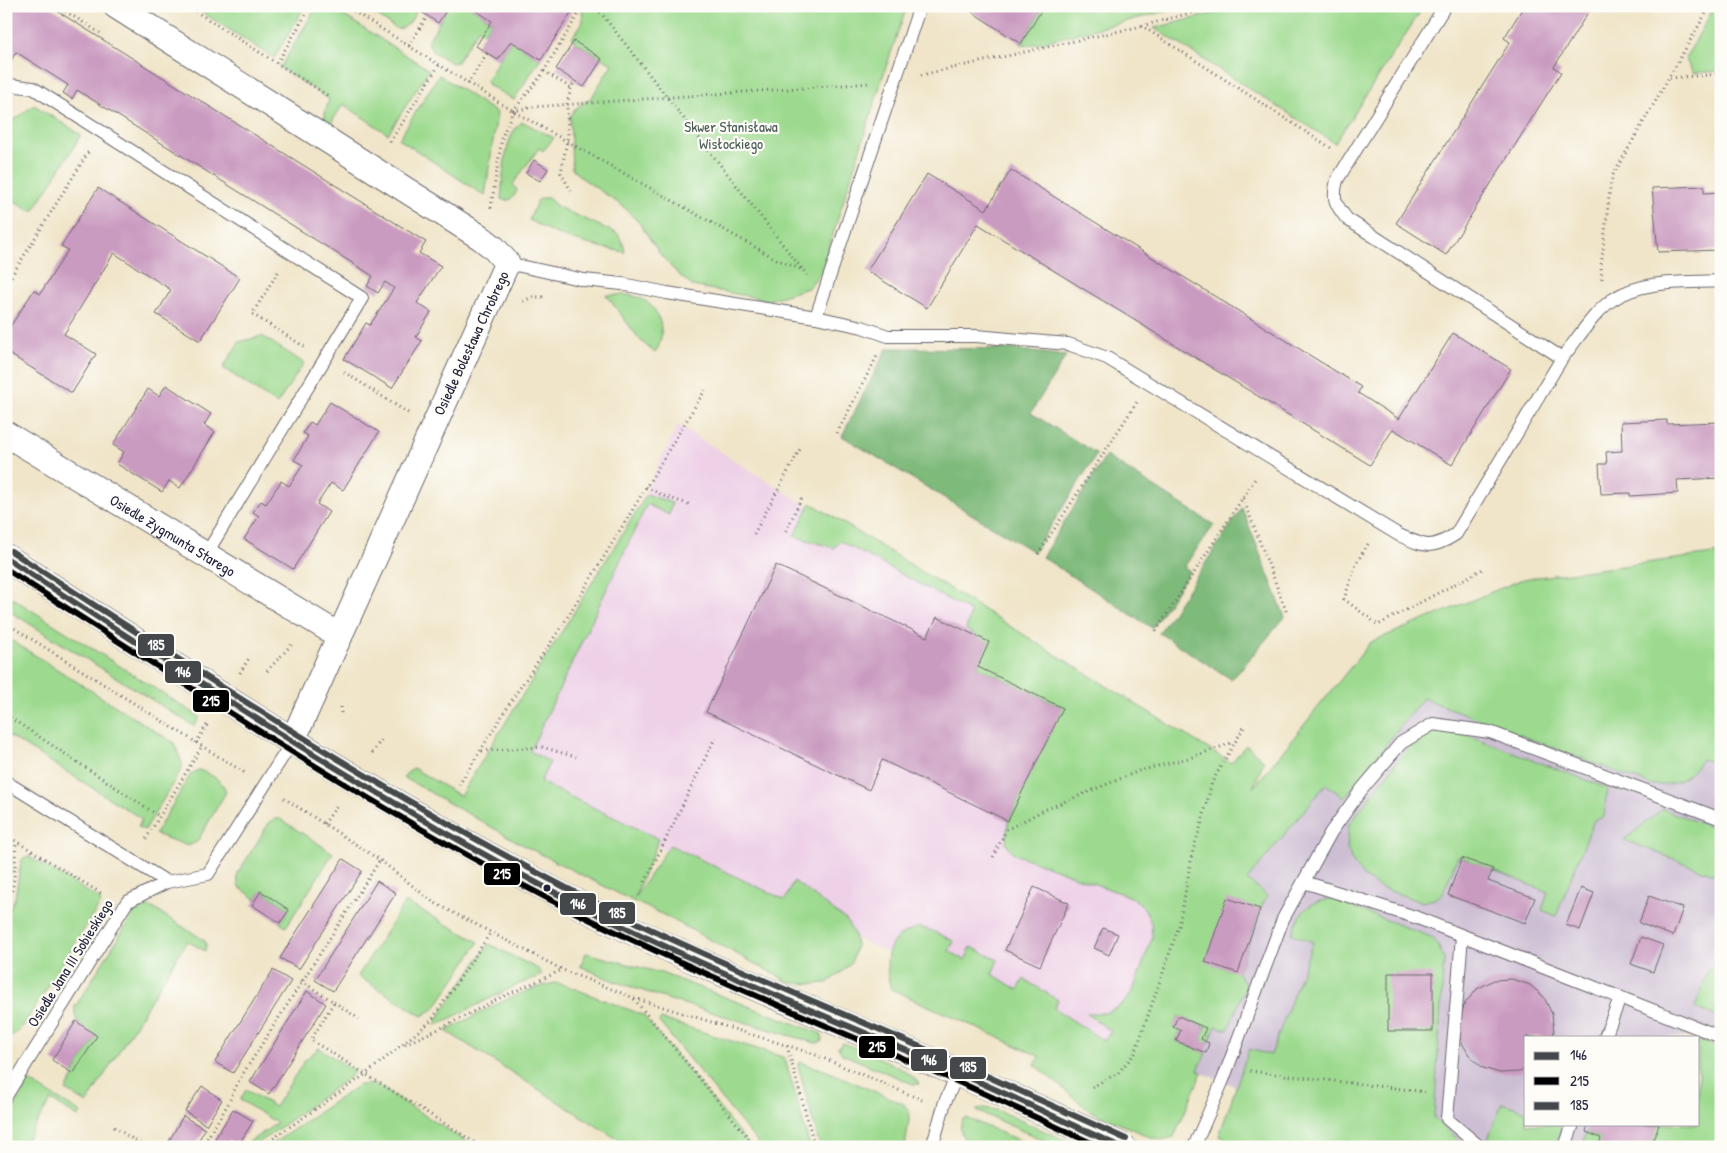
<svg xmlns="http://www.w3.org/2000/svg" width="1727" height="1153" viewBox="0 0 1727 1153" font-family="'Patrick Hand',sans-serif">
	<rect width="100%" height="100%" fill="#fdfcf7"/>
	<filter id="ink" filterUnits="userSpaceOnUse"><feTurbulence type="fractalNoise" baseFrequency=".02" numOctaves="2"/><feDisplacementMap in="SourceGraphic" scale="10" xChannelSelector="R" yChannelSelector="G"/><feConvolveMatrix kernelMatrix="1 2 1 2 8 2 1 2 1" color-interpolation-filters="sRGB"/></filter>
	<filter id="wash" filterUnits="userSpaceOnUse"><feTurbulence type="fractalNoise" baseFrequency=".0096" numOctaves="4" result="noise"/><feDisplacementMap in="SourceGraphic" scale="20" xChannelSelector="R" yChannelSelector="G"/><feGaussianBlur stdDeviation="1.12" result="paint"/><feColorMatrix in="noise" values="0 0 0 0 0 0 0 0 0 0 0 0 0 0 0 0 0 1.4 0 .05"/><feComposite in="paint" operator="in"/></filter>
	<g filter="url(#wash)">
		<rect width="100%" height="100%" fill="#f0e5c9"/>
		<path fill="#eed0e7" d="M678,425L1254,786L1219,832L1135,1067L508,777Z"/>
		<path fill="#ccbed3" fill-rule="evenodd" d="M1721,553V1147H1339L1240,1088L1142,1049L1251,790L1371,642L1523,579ZM1526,1037H1698V1124H1526Z"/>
		<path fill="#9dda8f" stroke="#607e65" d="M192,6H305L274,58Z
			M317,6H329L429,70L388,134L343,104L330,125C320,119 327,108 329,99L280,68Z
			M367,6H419C414,15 409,29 397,29L368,10Z
			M449,6H469L492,21L484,33L478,29L457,62L452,63L432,51L428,41Z
			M582,6H907L885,70L821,272L808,288L769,300L692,286L675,271L660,254L640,224L624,207L579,176L572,169L570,116L576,108L592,97L612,64L574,41L572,38L583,22Z
			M1044,6H1187L1031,45L1021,44Z
			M1244,6H1424L1335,143L1154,28Z
			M1715,6H1721V71L1694,73L1685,59Z
			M511,41L540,59L514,100L487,84L486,81Z
			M439,75L497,113L485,196L399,139Z
			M34,105L81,135L33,212L6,196V126Z
			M523,122L554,138L543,151L539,148L513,184L517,190C514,198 509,203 501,199C503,180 504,130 523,122Z
			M542,198H548L558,207L618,234L624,246L625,252C587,245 562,239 529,220L537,201Z
			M606,295C616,295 628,294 637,297C660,304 668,334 655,353L641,341Z
			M262,336L304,363L277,404L223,368L239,342Z
			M647,494L672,503L669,515L647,504L530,751L550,762L540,782L659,839L634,898L670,845L785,900L794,881L846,920L854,934L856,945L852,961L844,970L827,983L813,984L791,983L658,912L633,901L525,846L403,777L413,768L460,796Z
			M811,503L1231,763L1245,746H1247L1264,761L1253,788L1371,642L1523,579L1721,553V765L1702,759C1688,779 1676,786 1651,785L1423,698L1344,798L1326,784L1247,880L1267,896L1260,909L1238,973L1246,985L1228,1030L1216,1026L1209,1043L1201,1039L1206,1027L1178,1016L1174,1027L1181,1030L1176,1041L1206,1053L1198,1070L1202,1072L1174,1137L1162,1140L1153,1138L1090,1111L1035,1065L1039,1056L891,989C885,968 883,942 907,932C911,930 916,927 921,928C932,929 944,937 954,941L949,951L965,960L971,947L998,960L992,974L1018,990L1024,979L1058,1000L1054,1008L1104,1041L1111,1031L1086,1013H1105L1118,1007L1126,1001L1133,991L1152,938L1151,923L1145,909L1133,898L1017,855L1010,850L1006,843L1008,821L1062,707L978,667L987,643L966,629L971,612L840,541L834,548L794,536Z
			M6,594L200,717L194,726L6,609Z
			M6,637L174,743L182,763V768L145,830L138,827L142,819L6,734Z
			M1443,732L1465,734L1607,788L1604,817L1594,820L1556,916L1542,910L1548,892L1458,856L1443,893L1435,899L1422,902L1381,888L1365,878L1352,861L1347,847L1349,824L1405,751C1416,739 1427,734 1443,732Z
			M198,770C208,772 224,781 226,792L197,842L188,846L155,834L191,774Z
			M1663,809L1721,831V877L1624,840Z
			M274,819H280L333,853L286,927L280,923L289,909L262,891L256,899L239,887L237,878L238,873L269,823Z
			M6,843C16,857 10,880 6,896Z
			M28,856L98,898L101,901L100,904L23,1026L14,1035L6,1036V916L15,898L21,862L23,858Z
			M1334,900L1431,937L1438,946L1444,958L1434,1118L1467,1147H1243L1219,1136L1249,1049L1271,1055L1313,942L1292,934C1295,922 1304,906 1317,902C1322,900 1328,900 1334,900Z
			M405,902L479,942L435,1008L422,1016L358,976Z
			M145,907H151L204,940L206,945L205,951L187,941L87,1103L66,1090L75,1075L73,1074L97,1036C85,1028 73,1024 75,1007L136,910Z
			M489,944L538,969L542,975L517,985L437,1025L435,1024L443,1010Z
			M586,953L661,973L822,1034V1041L818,1043H815L667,999L611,980L580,966Z
			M1709,968L1721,973V1018L1695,1008Z
			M555,983L565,985L643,1015L751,1147H630L446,1031C481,1013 516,991 555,983Z
			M661,1019L783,1057L786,1062L810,1147H761L659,1022Z
			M1698,1040L1721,1048V1147H1650L1657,1124H1698Z
			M843,1043C864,1052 907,1066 919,1084H913L842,1054L838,1047Z
			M319,1048L354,1071L352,1075L253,1147H242L277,1123L240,1100L246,1090L275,1107L305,1060Z
			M799,1062L827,1071L904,1104L910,1114L905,1147H820L798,1065Z
			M29,1081L81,1113L78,1117L51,1100L22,1147H6V1122Z
			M375,1084L475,1147H268L359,1085Z
			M1502,1103L1526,1111V1124L1562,1125L1555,1147H1493L1487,1142Z
			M983,1108L997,1110L1081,1147H1059L977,1111V1109Z
			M967,1118L1034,1147H972C963,1140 957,1130 963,1119Z
			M1586,1132L1601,1138L1598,1147H1583Z"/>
		<path fill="#7eba7a" stroke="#506e5a" d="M889,348L1012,349L1066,356L1031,413L1097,454L1034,552L842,436L886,350Z
			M1106,456L1214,525L1184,567L1190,571L1152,628L1042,557Z
			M1242,508L1285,617L1236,675L1231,679L1159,633Z"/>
		<g id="blocks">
			<path fill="#ca9bc1" d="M6,6H49L426,242L419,253L441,266L417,303L431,312L416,337L422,341L392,388L344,359L366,323L370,325L394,288L385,282L378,293L367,286L373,276L77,90L72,99L63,93L68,85L16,52L11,61L6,58V46L8,43L6,42Z
				M419,6H449L438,23L417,9Z
				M469,6H565L572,11L541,60L511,41L498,60L476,46L492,21Z
				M975,6H1044L1021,44L972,12Z
				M1524,6H1592L1554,67L1561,72L1446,255L1396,223L1510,42L1504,38Z
				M574,41L602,59L584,87L556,69Z
				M534,160L548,169L540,181L526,173Z
				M1011,170L1361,387L1358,393L1399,419L1453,333L1511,369L1452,465L1393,429L1370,465L978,224L927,308L867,271L927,174L986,210Z
				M1704,186V193L1721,192V250L1658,252L1652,188Z
				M98,188L240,278L200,341L156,314L171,290L114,253L64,334L96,354L72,393L6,352V333L34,290L40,294L68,250L61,246Z
				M166,385L211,414L204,425L215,432L180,488L169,481L162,492L117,464L124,452L113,445L148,389L159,396Z
				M330,402L379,432L343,490L331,483L317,504L329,512L293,569L244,539L259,516L253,512L261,501L266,504L281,481L289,486L303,465L294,460L308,436L303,433L310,422L315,425Z
				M1721,419V478L1677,480L1678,493L1630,496V493L1601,494L1599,464H1607L1606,452L1622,451L1621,422L1667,420V424L1719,422Z
				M776,565L927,637L937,617L989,642L978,667L1063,708L1008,821L882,760L869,790L706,712Z
				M1462,858L1493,869L1488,881L1535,898L1525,923L1448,895Z
				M343,859L362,871L299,969L280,958Z
				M377,881L396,893L333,991L315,980Z
				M1034,887L1069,903L1040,966L1005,950Z
				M1581,888L1594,893L1580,930L1566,925Z
				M261,891L289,910L280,923L252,905Z
				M1649,896L1683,908L1673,936L1639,923Z
				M1227,898L1260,909L1238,973L1205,962Z
				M1103,928L1118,934L1109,955L1094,948Z
				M1641,937L1663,945L1653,972L1631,964Z
				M273,970L291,981L233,1073L215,1062Z
				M1388,973H1433V1031H1388Z
				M1512,979L1530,985L1544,997L1552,1014L1554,1032L1552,1037H1526V1069L1519,1072L1500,1073L1483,1068L1469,1055L1460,1039L1459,1021L1465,1003L1477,989L1494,980Z
				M307,991L326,1004L269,1094L250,1082Z
				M1178,1016L1206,1028L1201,1039L1209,1043L1206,1053L1176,1041L1181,1030L1173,1027Z
				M76,1021L97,1036L73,1074L52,1060Z
				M202,1086L222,1100L206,1125L185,1111Z
				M233,1109L253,1121L238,1146L228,1140L224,1147H210Z
				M183,1116L205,1129L195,1147H178L169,1141Z
				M1588,1124H1657L1659,1125L1650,1147H1598L1601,1138L1586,1132Z"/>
		</g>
	</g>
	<g filter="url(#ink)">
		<use href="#blocks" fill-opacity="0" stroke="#6a666d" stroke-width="1"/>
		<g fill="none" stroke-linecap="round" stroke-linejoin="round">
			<g stroke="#6a666d" stroke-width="14">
				<path id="lane" d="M6,87L10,85L33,88L362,298L205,556
					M507,263L584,280L622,284L667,293L816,317L862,327L888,336H976L1068,344L1107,358L1399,535C1426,547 1431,550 1456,534L1562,358L1347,219C1335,204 1332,199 1337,180L1445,6
					M816,317L920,6
					M1562,358C1577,340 1593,313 1612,300C1643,279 1686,283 1721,281
					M6,782L167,882
					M1304,882L1415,917L1721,1037
					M1462,936L1447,1119L1480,1147
					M1605,1037L1620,998
					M6,1096L127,902L167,882L208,874L292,742
					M932,1147L945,1102L958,1073
					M1194,1147L1223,1080L1283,919L1331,832L1362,789L1401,743L1433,724L1490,732L1721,819
					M1565,1147L1573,1124"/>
			</g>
			<g stroke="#6a666d" stroke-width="27">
				<g id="street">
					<path d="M116,6L480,237L494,248L507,263L292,742"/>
					<path id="s1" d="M6,434L340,636"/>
				</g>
			</g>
			<g stroke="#6a666d" stroke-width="29">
				<path id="secondary" d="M6,558C184,673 361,790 549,889C680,958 818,1013 954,1071C1011,1096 1066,1122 1122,1147"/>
			</g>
			<path stroke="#6a666d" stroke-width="3" stroke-dasharray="1 4" stroke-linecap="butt" d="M57,6L100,33
				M187,6L330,97
				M345,6L513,111L778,260L803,270L807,275
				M592,6L601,13L802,269
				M1142,26L1216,6
				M409,46L426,18
				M277,63L311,6
				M544,71L571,88
				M921,75L1142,26L1331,148
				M1670,78L1721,74
				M468,84L487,53
				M513,111L532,107L871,83
				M390,142L439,65
				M571,191L561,173L568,135L567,105L571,88L575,81
				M491,208L502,137L513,111L541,76L583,6
				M278,272L252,314L305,347
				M1602,279L1601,267L1610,188L1613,175L1710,6
				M6,285L89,151
				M523,301L533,297H545
				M1719,355L1721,354
				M344,372L408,413
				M837,433L877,356
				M646,487L664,496L691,505
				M1243,498L1287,613
				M786,531L802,497
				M754,534L800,449
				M1368,544L1357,562L1344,599L1378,625L1485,568
				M1038,554L1137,402
				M6,623L245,773
				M1156,631L1257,476
				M267,671L294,642
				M240,673L249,658
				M341,707V715
				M6,715L159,816
				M196,743L207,725
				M482,751L542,747L576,757
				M372,753L381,740
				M459,785L515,695L562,626L705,390
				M284,798L380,860L433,902L563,970L634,998L811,1053L922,1100
				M324,824L338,804
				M6,835L104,895
				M146,839L202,746
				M993,857L1006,830L1042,811L1139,771L1192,757L1234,742
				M645,882L716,736
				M6,910C15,888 16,864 15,841
				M301,981L334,1002L311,1040L482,1147
				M634,999L756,1147
				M334,1002L359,1019
				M405,1044L441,1028L500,998L562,970
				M787,1046L815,1147
				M1250,1071L1427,1092
				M1092,1087L1118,1073L1135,1053L1179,926L1193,850L1201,826L1212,782L1244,727
				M114,1127L145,1147
				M202,1147L228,1104L239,1080L380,860
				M261,1147L366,1074L431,1021L491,932"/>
			<use href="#lane" stroke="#fff" stroke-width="12"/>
			<use href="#street" stroke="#fff" stroke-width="25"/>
			<use href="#secondary" stroke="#fff" stroke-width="28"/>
			<g stroke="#fdfcf7" stroke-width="10">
				<path id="bus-1" d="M6,558C184,673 361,790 548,889C679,958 818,1012 954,1071C1010,1095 1065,1122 1121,1147"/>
			</g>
			<g stroke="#fdfcf7" stroke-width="10">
				<path id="bus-2" d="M6,569C184,683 361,802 549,899C678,965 813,1020 947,1077C998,1099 1049,1124 1100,1147"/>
			</g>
			<g stroke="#fdfcf7" stroke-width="10">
				<path id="bus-3" d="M11,551C188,666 365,782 553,881C684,950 822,1004 958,1063C1014,1088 1070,1114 1126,1139"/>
			</g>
			<use href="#bus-1" stroke="#45484a" stroke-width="6"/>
			<use href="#bus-2" stroke="#000" stroke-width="6"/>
			<use href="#bus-3" stroke="#45484a" stroke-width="6"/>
		</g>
	</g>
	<circle fill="#22223b" stroke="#fdfcf7" stroke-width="2" cx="547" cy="888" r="4.5"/>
	<g text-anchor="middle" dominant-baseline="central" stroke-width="4.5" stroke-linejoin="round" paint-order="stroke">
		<g font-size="15" fill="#475954" stroke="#fdfcf7">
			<text x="731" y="126">Skwer Stanisława<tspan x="731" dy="17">Wisłockiego</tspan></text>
		</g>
		<g font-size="15" fill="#22223b" stroke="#fdfcf7">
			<text transform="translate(471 343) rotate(-65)">Osiedle Bolesława Chrobrego</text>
			<text stroke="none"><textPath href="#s1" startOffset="195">Osiedle Zygmunta Starego</textPath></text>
			<text transform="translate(70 963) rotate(-58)">Osiedle Jana III Sobieskiego</text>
		</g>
	</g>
	<g stroke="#fdfcf7" stroke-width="2">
		<rect x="137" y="633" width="38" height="24" rx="5" fill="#45484a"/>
		<rect x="164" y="660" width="38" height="24" rx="5" fill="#45484a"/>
		<rect x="192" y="689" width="38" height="24" rx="5" fill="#000"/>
		<rect x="483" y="862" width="38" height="24" rx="5" fill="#000"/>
		<rect x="559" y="892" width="38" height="24" rx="5" fill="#45484a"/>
		<rect x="598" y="901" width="38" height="24" rx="5" fill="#45484a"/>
		<rect x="858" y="1035" width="38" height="24" rx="5" fill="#000"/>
		<rect x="910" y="1048" width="38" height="24" rx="5" fill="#45484a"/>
		<rect x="949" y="1056" width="38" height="24" rx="5" fill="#45484a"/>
	</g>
	<g font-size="14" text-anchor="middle" font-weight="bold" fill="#fff">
		<text x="156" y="650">185</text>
		<text x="183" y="677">146</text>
		<text x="211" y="706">215</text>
		<text x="502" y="879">215</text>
		<text x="578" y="909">146</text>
		<text x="617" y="918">185</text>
		<text x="877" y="1052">215</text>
		<text x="929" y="1065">146</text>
		<text x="968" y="1072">185</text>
	</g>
	<rect width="1727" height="1153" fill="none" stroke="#fdfcf7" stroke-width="25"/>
	<rect x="1524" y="1036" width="175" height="90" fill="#fdfcf7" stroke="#a5a5ac"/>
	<rect x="1534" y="1052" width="25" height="8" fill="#45484a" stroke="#a5a5ac"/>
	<text x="1570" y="1060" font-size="15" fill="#22223b">146</text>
	<rect x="1534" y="1077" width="25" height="8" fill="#000000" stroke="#a5a5ac"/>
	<text x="1570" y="1086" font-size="15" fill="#22223b">215</text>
	<rect x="1534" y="1102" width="25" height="8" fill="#45484a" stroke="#a5a5ac"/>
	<text x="1570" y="1110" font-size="15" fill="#22223b">185</text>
</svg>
